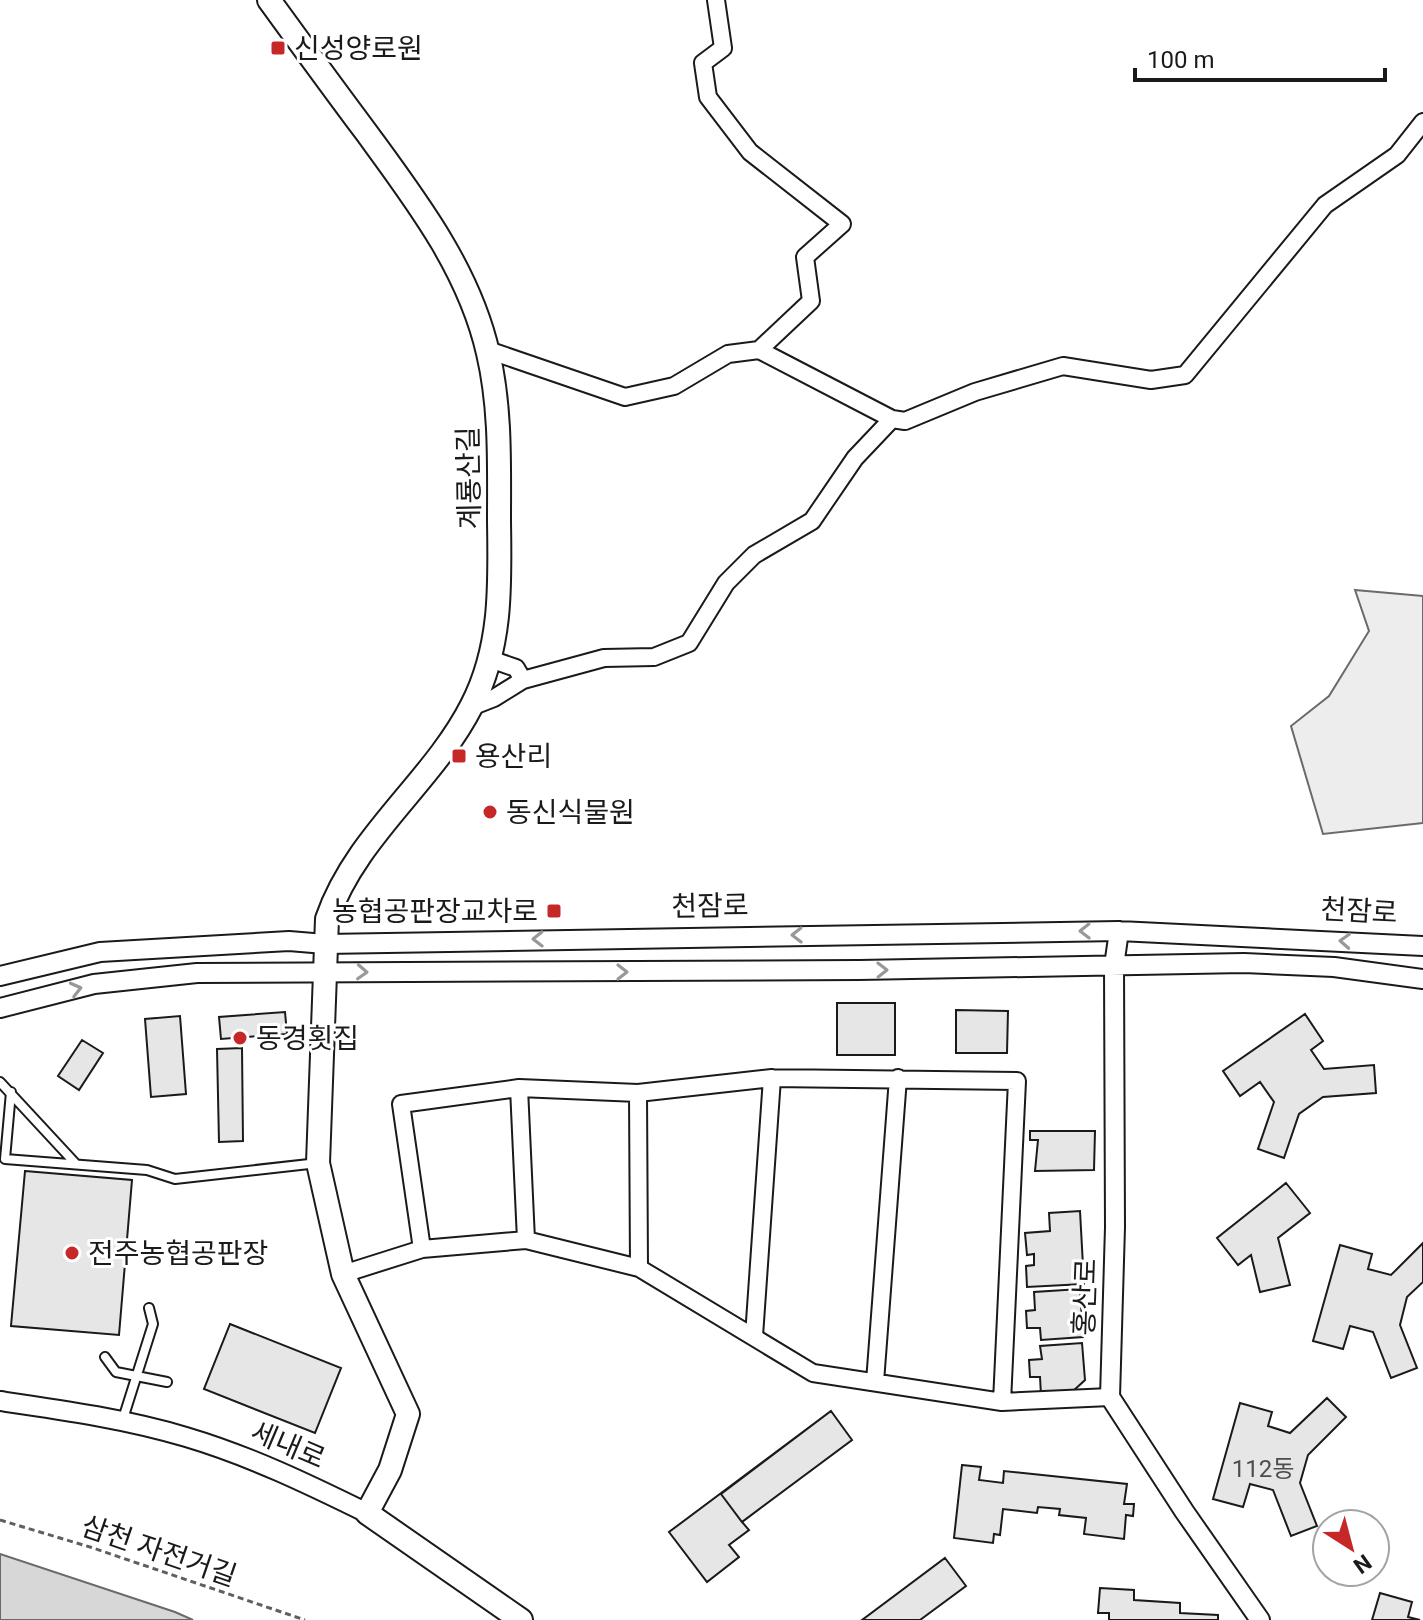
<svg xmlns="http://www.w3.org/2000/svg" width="1423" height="1620" viewBox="0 0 1423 1620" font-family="Roboto,'Noto Sans KR',sans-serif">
	<rect width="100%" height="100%" fill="#fff"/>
	<path fill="#ededed" stroke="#6a6a6a" stroke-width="2" d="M1355,590L1423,596V823L1323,834L1291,726L1329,696L1369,631Z"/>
	<path fill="#d7d7d7" stroke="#6a6a6a" stroke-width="2" d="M0,1554L175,1612L193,1620H0Z"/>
	<path fill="#e6e6e6" stroke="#1a1a1a" stroke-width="2" d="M837,1003H895V1055H837Z
		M956,1010L1008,1011L1007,1053H956Z
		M285,1012L287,1034L221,1039L219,1017Z
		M1305,1014L1323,1041L1311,1050L1324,1069L1374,1065L1376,1093L1323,1097L1299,1114L1284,1158L1258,1149L1274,1102L1260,1082L1240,1096L1223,1071Z
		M180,1016L186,1094L151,1097L145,1019Z
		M82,1040L103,1053L79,1090L58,1076Z
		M242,1048L243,1141L219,1142L217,1049Z
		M1030,1131H1095L1094,1170L1035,1171L1038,1140H1030Z
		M25,1171L132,1180L119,1335L11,1326Z
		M1286,1183L1310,1213L1278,1238L1290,1285L1260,1292L1251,1255L1238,1265L1217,1238Z
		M1080,1211L1084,1284L1027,1287L1026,1266L1034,1265V1254L1027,1255L1025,1233L1050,1231L1049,1213Z
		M1423,1243V1282L1407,1297L1400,1325L1417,1368L1391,1378L1373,1332L1350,1326L1343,1349L1313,1341L1340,1245L1372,1254L1368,1269L1391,1275Z
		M1080,1289L1083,1337L1041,1340L1040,1328H1027L1026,1311L1035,1310L1034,1292Z
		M230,1324L341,1368L315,1433L204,1389Z
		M1082,1343L1085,1380L1072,1392L1041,1395L1040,1377H1030L1029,1360L1042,1359L1040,1346Z
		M1327,1398L1346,1417L1308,1455L1300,1483L1317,1526L1291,1536L1273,1490L1250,1484L1243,1507L1213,1499L1240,1403L1272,1412L1268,1426L1290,1433Z
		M831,1411L852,1440L742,1522L749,1530L729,1545L739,1557L707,1582L669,1532Z
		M831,1411L852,1440L742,1522L721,1494Z
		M962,1465L981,1467L979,1480L1003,1483L1004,1471L1127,1484L1124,1504H1134L1133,1516L1126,1515L1124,1539L1084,1534L1086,1518L1059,1515L1060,1509L1038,1507L1037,1513L1003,1509L1000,1535L994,1534L993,1543L954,1538Z
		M945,1558L966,1586L920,1620H862Z
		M945,1558L966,1586L920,1620H862Z
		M1100,1588L1134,1590V1600L1180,1603V1613L1218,1615V1620H1109V1613H1098Z
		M1380,1593L1412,1602L1408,1617L1420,1620H1372Z"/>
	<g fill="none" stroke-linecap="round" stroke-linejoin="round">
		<g stroke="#1a1a1a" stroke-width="12">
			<path id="service" d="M0,1082L76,1164
				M11,1092L5,1159L147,1170L175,1179L318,1163
				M105,1357L116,1372L167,1382
				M122,1422L153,1324L149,1308"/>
		</g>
		<g stroke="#1a1a1a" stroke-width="20">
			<path id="minor" d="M716,0L723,48L703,63L708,97L750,152L842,224L805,257L811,301L759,350
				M488,350L625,397L674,386L728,354L759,350L892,419L905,421L975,392L1063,366L1151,380L1185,375L1325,205L1397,155L1423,122
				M490,659L516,668L523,680
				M471,707L494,698L523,680L604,658L654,657L689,643L726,583L754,555L812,521L855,458L892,419
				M519,1088L526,1240
				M638,1093L639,1268
				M422,1249L401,1104L519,1088L638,1093L772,1078L1017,1081L1002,1402
				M343,1274L422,1249L526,1240L639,1268L813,1373L1002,1402L1110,1397
				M754,1336L772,1078
				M875,1382L898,1078"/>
		</g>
		<g stroke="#1a1a1a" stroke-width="22">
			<path id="tertiary" d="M1119,931L1114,966L1115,1227L1110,1397L1184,1511L1260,1620
				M0,976L100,952L289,941L325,944L1119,931L1423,946
				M0,1008L94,984L197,973L859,970L1244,963L1334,967L1423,979
				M0,1401C62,1410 126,1419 186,1437C250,1456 308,1484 367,1513"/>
		</g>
		<g stroke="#1a1a1a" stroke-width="26">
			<path id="secondary" d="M269,0C301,44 333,88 366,132C415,199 469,269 488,353C501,408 499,465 499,522C500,584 502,647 472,705C433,782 356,835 327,919L318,1163L343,1274L408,1414L390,1470L367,1513L521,1620"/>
		</g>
		<path stroke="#5f5f5f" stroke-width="3" stroke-dasharray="6 4" stroke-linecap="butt" d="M0,1520L90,1547L305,1620"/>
		<use href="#service" stroke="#fff" stroke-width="8"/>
		<use href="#minor" stroke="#fff" stroke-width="16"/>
		<use href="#tertiary" stroke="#fff" stroke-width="18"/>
		<use href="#secondary" stroke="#fff" stroke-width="22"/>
	</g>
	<defs><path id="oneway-chevron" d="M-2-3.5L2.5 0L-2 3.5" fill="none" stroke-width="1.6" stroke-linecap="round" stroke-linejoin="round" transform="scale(2)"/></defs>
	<g stroke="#989898">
		<use href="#oneway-chevron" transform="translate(1085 931) rotate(179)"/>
		<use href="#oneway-chevron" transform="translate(797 935) rotate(179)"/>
		<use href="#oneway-chevron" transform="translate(538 939) rotate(179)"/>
		<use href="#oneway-chevron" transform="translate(1345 941) rotate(-177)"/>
		<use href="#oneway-chevron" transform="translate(882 970) rotate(-1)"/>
		<use href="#oneway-chevron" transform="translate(362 972) rotate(3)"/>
		<use href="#oneway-chevron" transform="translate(622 972)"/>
		<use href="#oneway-chevron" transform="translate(76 989) rotate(-14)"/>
	</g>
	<g fill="#c62828" stroke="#fff" stroke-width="3">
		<rect x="270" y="40" width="16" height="16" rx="4"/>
		<rect x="451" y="748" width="16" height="16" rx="4"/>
		<circle cx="490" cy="812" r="8"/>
		<rect x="546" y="903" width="16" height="16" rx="4"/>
		<circle cx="240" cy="1038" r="8"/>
		<circle cx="72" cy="1253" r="8"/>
	</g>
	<g text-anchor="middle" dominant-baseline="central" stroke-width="6" stroke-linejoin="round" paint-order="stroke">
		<g font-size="24" fill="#4d4d4d">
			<text x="1263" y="1469">112동</text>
		</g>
		<g font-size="28" fill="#1a1a1a" stroke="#fff" text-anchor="start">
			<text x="294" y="48">신성양로원</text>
			<text x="475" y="756">용산리</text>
			<text x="506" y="812">동신식물원</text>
			<text x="538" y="911" text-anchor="end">농협공판장교차로</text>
			<text x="256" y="1038">동경횟집</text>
			<text x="88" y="1253">전주농협공판장</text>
		</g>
		<g font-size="28" fill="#1a1a1a" stroke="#fff">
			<text transform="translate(469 478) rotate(-91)">계룡산길</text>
			<text transform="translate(710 906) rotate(-1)">천잠로</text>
			<text transform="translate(1359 911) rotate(3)">천잠로</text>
			<text transform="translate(1085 1297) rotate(-88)">홍산로</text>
			<text transform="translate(288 1445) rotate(23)">세내로</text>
			<text transform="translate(159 1551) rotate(19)">삼천 자전거길</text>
		</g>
	</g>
	<g transform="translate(1351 1548) rotate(144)"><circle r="38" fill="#ffffff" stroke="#a3a3a3" stroke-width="2"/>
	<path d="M0-6L14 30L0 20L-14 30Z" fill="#c62828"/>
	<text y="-12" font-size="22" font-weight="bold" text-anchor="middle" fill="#1a1a1a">N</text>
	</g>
	<path d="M1135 68v12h250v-12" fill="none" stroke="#1a1a1a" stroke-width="4"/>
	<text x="1147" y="68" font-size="24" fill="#1a1a1a" stroke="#ffffff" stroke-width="6" paint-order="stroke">100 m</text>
</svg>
